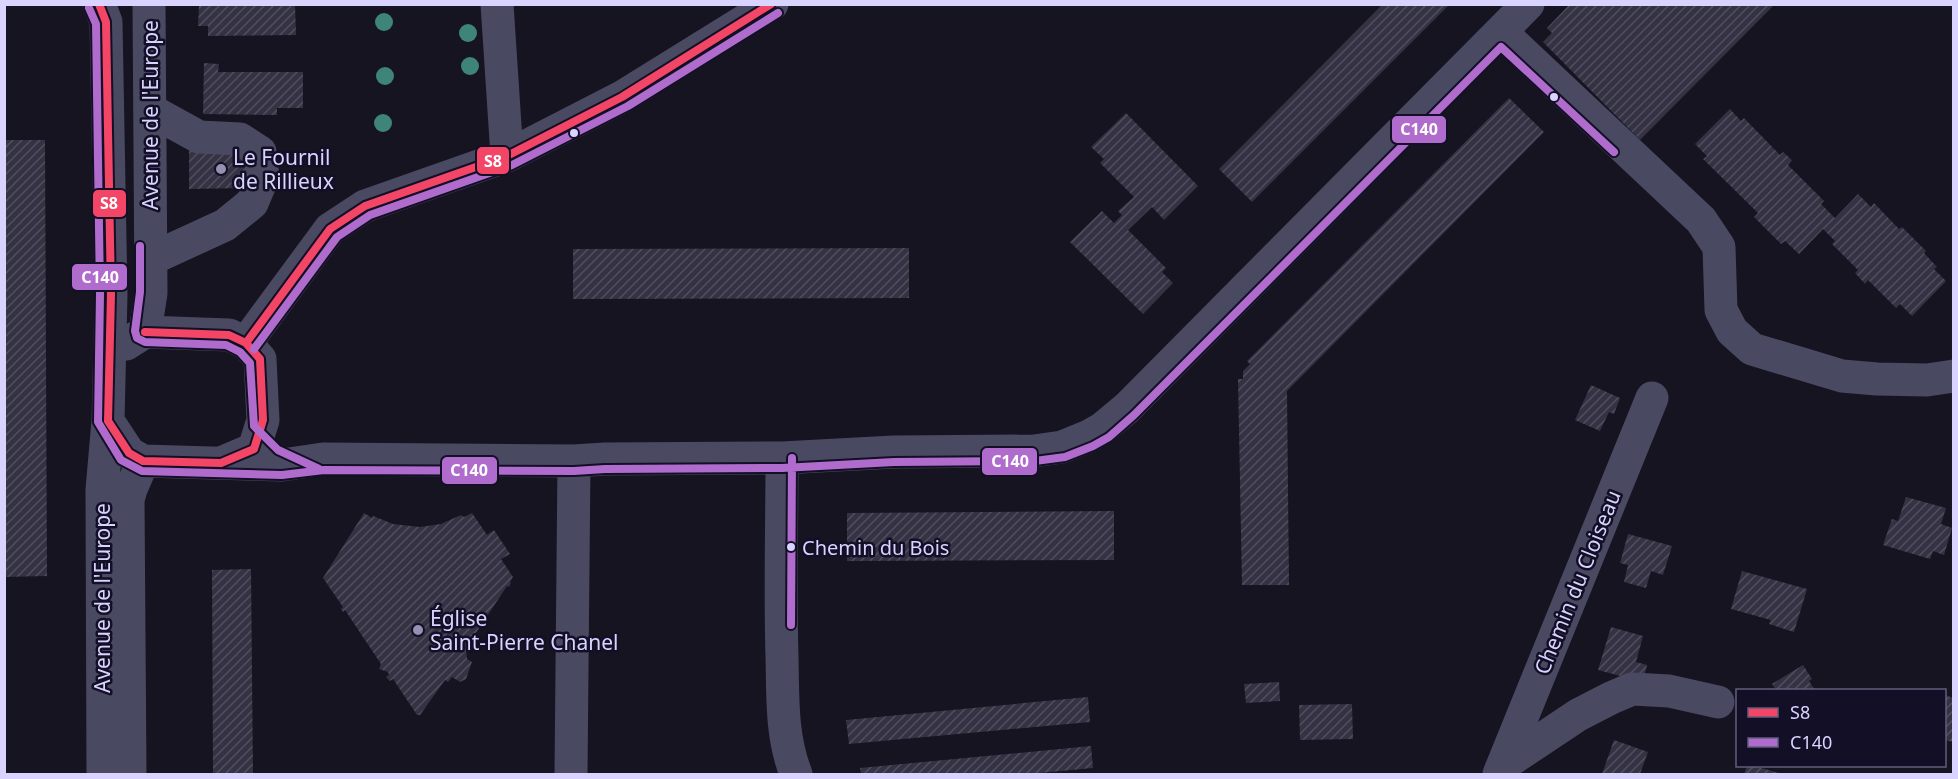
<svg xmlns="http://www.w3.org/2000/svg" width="1958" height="779" viewBox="0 0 1958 779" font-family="'Noto Sans',sans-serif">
	<defs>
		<pattern id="building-hatch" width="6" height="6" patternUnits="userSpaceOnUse" patternTransform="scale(1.5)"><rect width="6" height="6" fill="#343243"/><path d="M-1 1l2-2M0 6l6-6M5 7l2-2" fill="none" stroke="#514f5f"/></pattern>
	</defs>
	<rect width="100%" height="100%" fill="#161421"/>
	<path fill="url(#building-hatch)" d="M199,4H295L296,35L208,36V26H198Z
		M1383,4H1450L1252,202L1219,169Z
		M1570,4H1775L1640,140L1543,42L1552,33L1547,28Z
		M204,63L219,64L218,72H303V108H277V115L203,114Z
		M1509,98L1544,132L1287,391L1289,585H1242L1238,379H1243V371L1250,364L1247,361Z
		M1730,109L1741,121L1744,118L1780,155L1783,152L1792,160L1788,165L1824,201L1821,204L1835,218L1858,194L1871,207L1874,203L1899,229L1902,227L1926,251L1924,253L1937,267L1934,269L1946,281L1912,316L1900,304L1896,308L1868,280L1865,284L1855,273L1858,270L1832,244L1835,241L1823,229L1799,254L1785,241L1781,244L1754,217L1758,213L1703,159L1707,156L1695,144Z
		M1126,113L1198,186L1164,220L1152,207L1128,230L1166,268L1162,272L1173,283L1143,314L1070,242L1102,211L1114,223L1122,215L1118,211L1134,197L1100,163L1104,159L1091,147Z
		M4,140H45L47,576L4,577Z
		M189,148H246L247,188L189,189Z
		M909,248V298L573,299V249Z
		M1591,385L1620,398L1614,414L1609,412L1600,431L1575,420Z
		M1906,497L1946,508L1941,524L1952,528L1944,555L1933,551L1930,559L1883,545L1892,519L1898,521Z
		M1114,511V560L847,561V513Z
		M364,513L372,518L373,516L393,524L420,527L441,524L461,515L464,517L472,513L487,535L494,530L510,554L501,559L513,577L510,582L511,583L509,587L507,586L466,648L467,659L472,662L466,679L460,682L452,677L448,682L445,680L420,715H417L393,679L390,681L386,677L389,675L388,672L379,669L381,664L345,610L343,612L341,609L343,607L323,578Z
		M1628,534L1672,546L1663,575L1651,571L1646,588L1624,582L1628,565L1620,563Z
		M251,569L253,774H213L212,570Z
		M1742,571L1807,589L1794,632L1769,624L1771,620L1731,609Z
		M1611,627L1643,636L1636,662L1647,665L1643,682L1598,670Z
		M1803,665L1812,679L1809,681L1815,690H1776L1772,684Z
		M1279,682L1280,701L1246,703L1244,684Z
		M1944,695L1954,698V742L1944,740Z
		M1088,697L1090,722L849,744L846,720Z
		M1352,704L1353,739L1300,740L1299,705Z
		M1614,740L1648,752L1640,774H1602Z
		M1091,746L1093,768L1029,774H861L860,768Z
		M1747,766H1754L1783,774H1744Z"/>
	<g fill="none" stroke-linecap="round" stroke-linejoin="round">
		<path stroke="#4a4962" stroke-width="33" d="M99,4L106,22L111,294L108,421L102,490L103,774
			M497,4L507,156
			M1501,32L1701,220L1719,247L1721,310L1732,331L1752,349L1842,376L1877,379L1927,380L1954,376
			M150,110L199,137L240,139L260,152L263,177L252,203L225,225L151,259
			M145,332L151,293L149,4
			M246,343L330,229L365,206L507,156L622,97L772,4
			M126,344L145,332L229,335L246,343L260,359L263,420L254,449L221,463
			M108,421L129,453L143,461L282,465L323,459L574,461L605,459L782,458L894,452L1034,451L1062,447L1089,436L1103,428L1127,408L1528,4
			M782,458C782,524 780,591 782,657C783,697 781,736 796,774
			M1503,765L1578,715L1611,698L1632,689L1669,691L1718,702
			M130,774L128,500L131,489L143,461
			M571,774L574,461
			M1499,774L1652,398"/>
		<g stroke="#130f26" stroke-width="12">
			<path id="bus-1" d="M99,4L106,22L111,294L108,421L129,453L143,461L221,463L254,449L263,420L260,359L246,343L229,335L145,332
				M246,343L330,229L365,206L507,156L622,97L771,4"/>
		</g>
		<g stroke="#130f26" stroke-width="12">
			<path id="bus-2" d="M89,8L96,24L100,294L98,422L121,460L142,471L282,475L324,470L574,471L605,469L782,468L894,462L1035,461L1065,457L1093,446L1109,437L1134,415L1501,47L1614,152
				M140,246V292L135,331L137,338L145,342L226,345L240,352L250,363L254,426L278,450L319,469
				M254,349L337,237L370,215L512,165L628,106L778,13
				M791,625L792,458"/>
		</g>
		<use href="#bus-1" stroke="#f34667" stroke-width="8"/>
		<use href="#bus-2" stroke="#b06ccc" stroke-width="8"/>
	</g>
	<g fill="#3e8478">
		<circle cx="384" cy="22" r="9"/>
		<circle cx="468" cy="33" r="9"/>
		<circle cx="470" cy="66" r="9"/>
		<circle cx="385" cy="76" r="9"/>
		<circle cx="383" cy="123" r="9"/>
	</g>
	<g fill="#d9d4ff" stroke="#130f26" stroke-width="2">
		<circle cx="1554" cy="97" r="5"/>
		<circle cx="574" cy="133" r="5"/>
		<circle cx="791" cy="547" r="5"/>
	</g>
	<g fill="#9591b1" stroke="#130f26" stroke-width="2">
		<circle cx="221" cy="169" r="6"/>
		<circle cx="418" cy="630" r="6"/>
	</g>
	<g text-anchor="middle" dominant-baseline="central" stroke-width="5" stroke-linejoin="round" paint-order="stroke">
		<g font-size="20" fill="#d9d4ff" stroke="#130f26" text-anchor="start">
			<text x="802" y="547">Chemin du Bois</text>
		</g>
		<g font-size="21" fill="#d9d4ff" stroke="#130f26">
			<text transform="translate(150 115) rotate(-90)">Avenue de l'Europe</text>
			<text transform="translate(1577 582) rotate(-68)">Chemin du Cloiseau</text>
			<text transform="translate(102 598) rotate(-90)">Avenue de l'Europe</text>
		</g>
		<g font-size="21" fill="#d9d4ff" stroke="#130f26" text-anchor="start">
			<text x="233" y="157">Le Fournil<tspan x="233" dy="24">de Rillieux</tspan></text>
			<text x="430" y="618">Église<tspan x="430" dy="24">Saint-Pierre Chanel</tspan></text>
		</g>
	</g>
	<g stroke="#130f26" stroke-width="2">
		<rect x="1391" y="115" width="56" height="29" rx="6" fill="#b06ccc"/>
		<rect x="476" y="146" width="34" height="29" rx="6" fill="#f34667"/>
		<rect x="92" y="189" width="35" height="29" rx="6" fill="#f34667"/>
		<rect x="71" y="263" width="57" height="28" rx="6" fill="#b06ccc"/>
		<rect x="981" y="447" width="57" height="29" rx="6" fill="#b06ccc"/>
		<rect x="441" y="456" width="57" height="29" rx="6" fill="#b06ccc"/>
	</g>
	<g font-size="16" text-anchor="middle" font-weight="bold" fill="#fff">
		<text x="1419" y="135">C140</text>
		<text x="493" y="167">S8</text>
		<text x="109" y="209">S8</text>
		<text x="100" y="283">C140</text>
		<text x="1010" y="467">C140</text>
		<text x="469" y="476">C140</text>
	</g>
	<rect width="1958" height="779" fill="none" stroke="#d9d4ff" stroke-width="12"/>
	<rect x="1736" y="689" width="210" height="78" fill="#130f26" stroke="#625e7d" stroke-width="1.5"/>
	<rect x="1748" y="708" width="30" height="9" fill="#f34667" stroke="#625e7d" stroke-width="1.5"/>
	<text x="1790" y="719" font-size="18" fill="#d9d4ff">S8</text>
	<rect x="1748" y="738" width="30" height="9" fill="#b06ccc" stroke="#625e7d" stroke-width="1.5"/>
	<text x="1790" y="749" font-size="18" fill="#d9d4ff">C140</text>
</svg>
